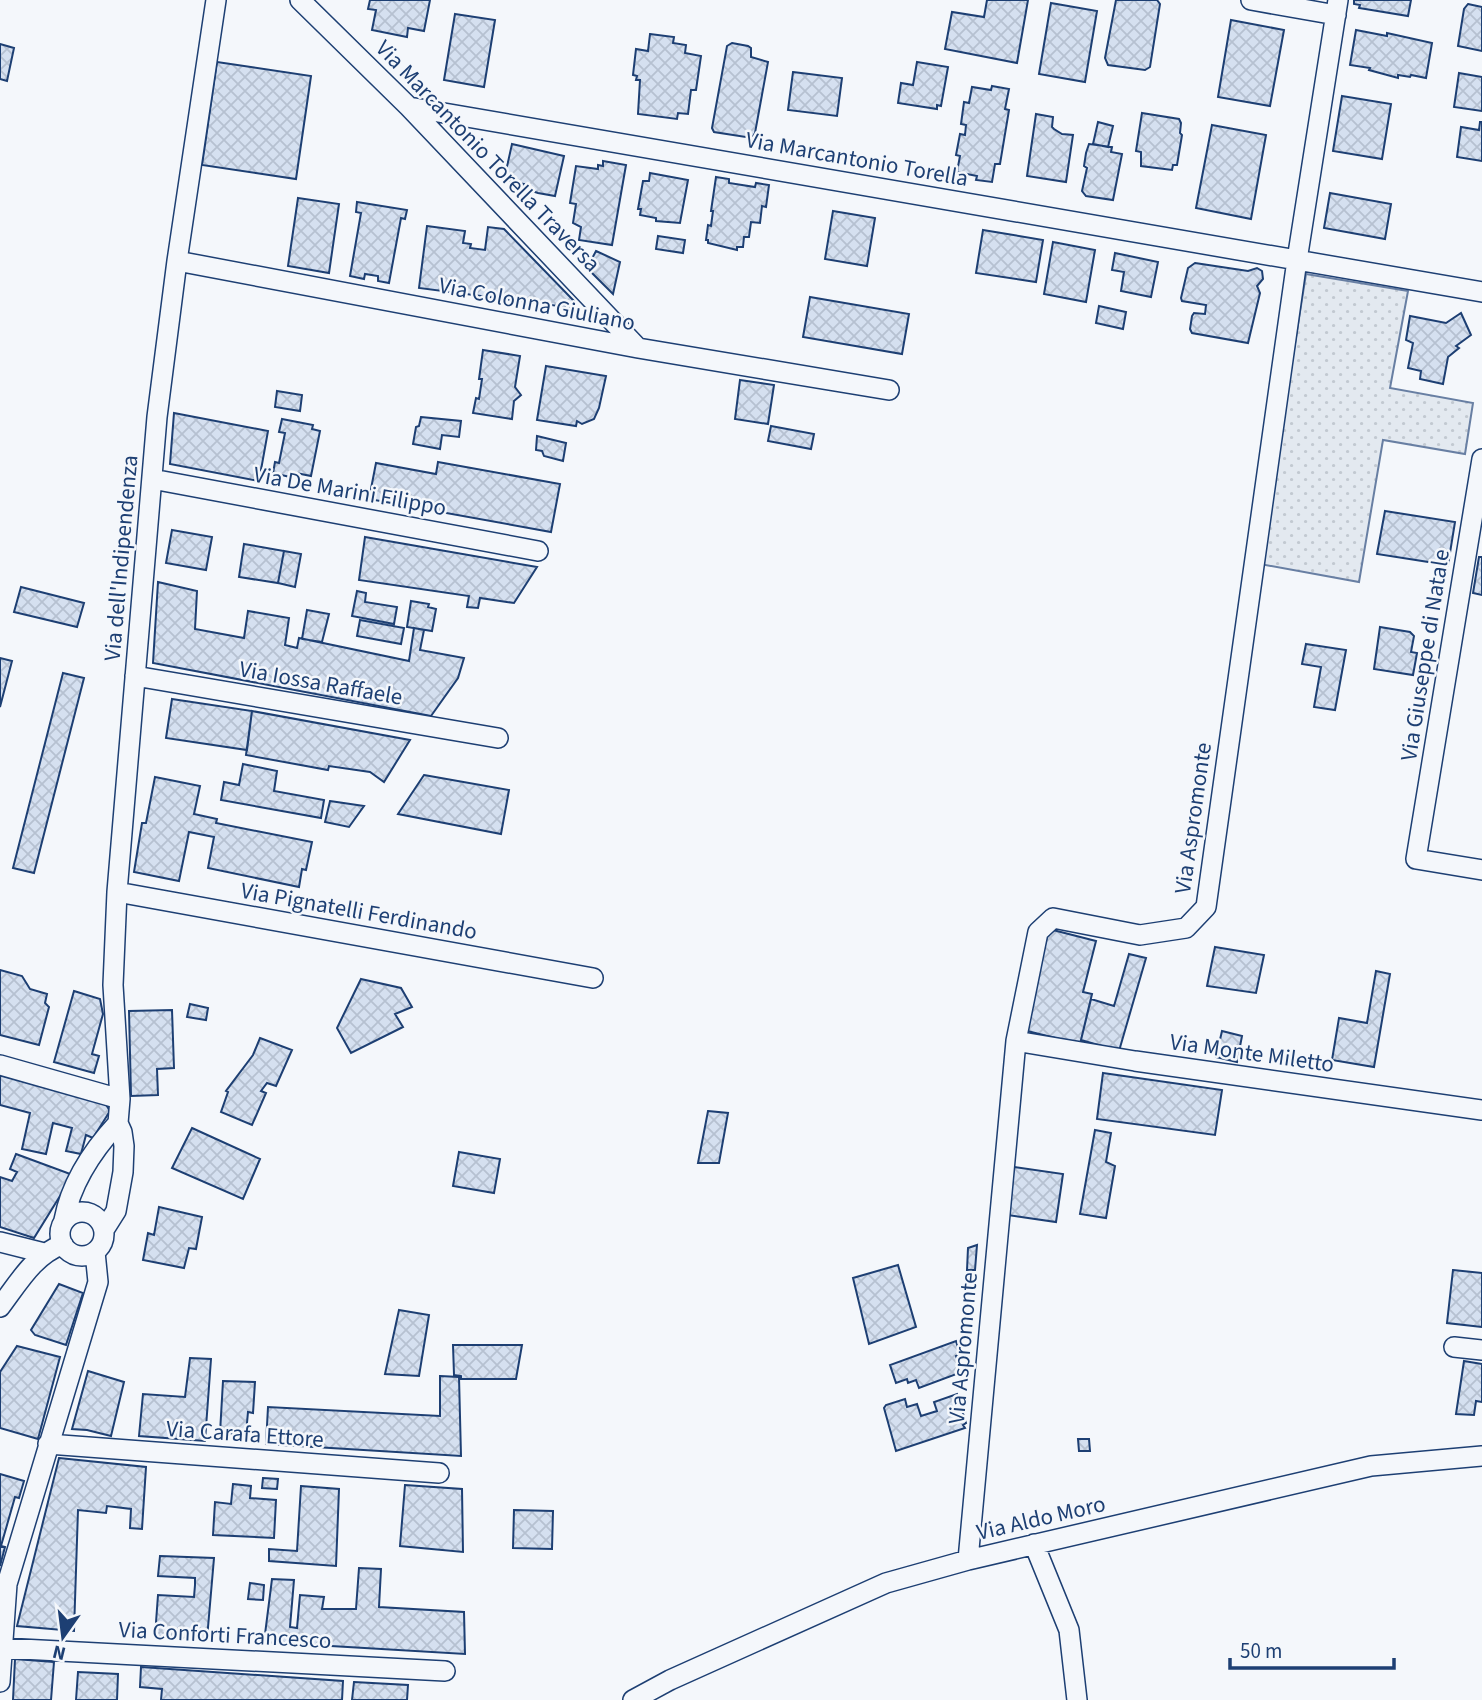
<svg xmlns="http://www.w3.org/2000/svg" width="1482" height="1700" viewBox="0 0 1482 1700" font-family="'Source Sans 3',sans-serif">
	<defs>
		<pattern id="grass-dots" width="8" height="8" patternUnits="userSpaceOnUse" patternTransform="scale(1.75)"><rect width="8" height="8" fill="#e3e9f0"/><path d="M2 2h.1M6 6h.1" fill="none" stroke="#c2c9d1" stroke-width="1.8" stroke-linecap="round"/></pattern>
		<pattern id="building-cross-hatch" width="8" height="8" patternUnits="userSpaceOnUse" patternTransform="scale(1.75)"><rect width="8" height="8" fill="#d5e0f0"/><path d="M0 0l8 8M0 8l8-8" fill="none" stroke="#b6c1d1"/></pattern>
	</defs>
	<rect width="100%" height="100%" fill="#f4f7fb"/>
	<path fill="url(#grass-dots)" stroke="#687fa3" stroke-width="2" d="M1306,274L1408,291L1390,388L1473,403L1465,454L1383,440L1359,582L1260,564Z"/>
	<path fill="url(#building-cross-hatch)" stroke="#1d3f73" stroke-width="2" d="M370,0H430L424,31L408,28L407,37L372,30L376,10L368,9Z
		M987,0H1028L1017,63L945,49L952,12L984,17Z
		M1116,0H1157L1160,4L1150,67L1145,70L1108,65L1105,58Z
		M1354,0H1411L1408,16L1359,8L1360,5L1354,4Z
		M1051,3L1097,11L1085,82L1039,74Z
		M1468,4L1482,7V51L1458,46L1464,9Z
		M455,14L495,20L484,87L444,80Z
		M1231,20L1284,30L1270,106L1218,97Z
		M1356,30L1387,36V33L1432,43L1426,78L1411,75L1410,77L1398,75V78L1369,70L1370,68L1350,65Z
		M650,34L674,37L673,43L686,45L685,53L701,56L696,90H691L688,114L678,113L677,119L638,114L640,80H636L637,76L633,75L636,49L648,51Z
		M732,43L748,46L751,48V57L768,62L755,133L752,138L714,132L712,128L727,46Z
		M0,44L14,48L7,81L0,79Z
		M217,62L311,76L296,179L202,165Z
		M917,62L948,67L941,106L937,105V109L898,103L901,83L913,85Z
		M793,72L842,78L837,116L788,110Z
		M1459,73L1482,77V111L1454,107Z
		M992,86L1009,89L1005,109L1009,110L1000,164H995L992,182L976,180L977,176L957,172L960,156L956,155L960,134L965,135L966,125L961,124L964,102L969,103L972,87L991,90Z
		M1342,96L1391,104L1382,159L1333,151Z
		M1142,113L1179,119L1181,123L1180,133L1182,135L1177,165H1173L1172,170L1141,166V152L1136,151Z
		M1036,114L1053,117L1052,127L1054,129L1062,134L1073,135L1066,182L1027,176Z
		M1098,122L1113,126L1108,147L1093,144Z
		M1480,122H1482V161L1457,157L1461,127L1479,130Z
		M1212,125L1266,135L1251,219L1196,208Z
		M512,144L564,156L555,196L538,193L523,188L524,184L504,180Z
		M1089,144L1112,147L1111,152L1122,154L1113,200L1086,196L1082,191L1087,168L1084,166L1086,153Z
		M603,161L626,165L612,245L579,240L581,227L573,223L576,204L570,203L576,166L598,169V165L603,166Z
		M650,173L688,180L680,223L656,221V218L640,215L641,209H638L643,181H649Z
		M716,177L729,179V183L755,187L756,183L769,185L766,207L762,206L760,223L751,222L749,237H744L743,247H737V250L708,243V240H706L708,225L711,226L713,211H711Z
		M1330,193L1391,204L1385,239L1324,228Z
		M298,198L339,204L329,273L288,266Z
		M357,202L407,210L405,219L401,218L389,283L378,281V276L365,274L364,279L350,276L361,213L356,212Z
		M833,211L875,218L867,266L825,259Z
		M427,226L465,231L463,243L471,244L470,248L485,250L488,227L504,229L574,301L575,305L574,308L419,288Z
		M983,230L1043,240L1036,282L976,273Z
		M658,236L685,240L683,253L656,249Z
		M1053,242L1095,250L1086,302L1044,294Z
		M596,251L620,262L613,294L587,268Z
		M1115,253L1158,262L1151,297L1121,291L1124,272L1112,270Z
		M1195,263L1248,271L1257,268L1262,271L1263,279L1257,286L1260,293L1248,343L1192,333L1190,329L1192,316L1194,313L1205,314L1206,305L1182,301L1181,298L1188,268Z
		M810,297L909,314L902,354L803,337Z
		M1099,306L1126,312L1123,329L1096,323Z
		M1461,313L1471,335L1456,346L1459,348L1448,357L1443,384L1420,379L1421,371L1408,368L1413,343L1406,340L1410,316L1446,323Z
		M483,350L520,356L515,387L521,395L514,401L512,419L473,413L476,398L479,399L482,379H479Z
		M546,366L606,376L599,408L594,419L582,424L577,421L576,426L537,420Z
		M740,380L774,385L768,424L735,419Z
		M277,391L302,395L300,411L275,407Z
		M174,413L268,431L259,481L170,464Z
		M421,417L461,421L459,437L442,435L440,449L413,444L416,427L419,426Z
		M282,419L313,425L312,429L320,431L311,476L291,472L290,477L273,473L275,462L279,463L285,433L279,432Z
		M771,426L814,434L811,449L768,441Z
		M537,436L566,443L563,461L544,456L542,451L536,450Z
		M438,462L560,484L551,532L369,499L376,463L436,474Z
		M1385,511L1455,522L1448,565L1377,554Z
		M172,530L212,537L206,570L166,563Z
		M365,537L537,567L514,603L480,598L478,608L467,607L469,596L359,580Z
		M244,544L284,551L278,583L239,577Z
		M284,551L301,554L295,587L278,583Z
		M1479,557H1482V595L1473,593Z
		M158,582L197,591L195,629L244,638L248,611L289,618L285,645L297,648L299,638L409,661L414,628L424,630L420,650L464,658L458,678L431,716L153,663Z
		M21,587L84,603L77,627L14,612Z
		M357,591L366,593L365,602L397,607L394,624L352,616Z
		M411,601L429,604L428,607L436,609L432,631L407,627Z
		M307,610L329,614L322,642L302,639Z
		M360,620L404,628L401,644L357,636Z
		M1380,627L1410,632L1414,636L1411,652L1417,653L1413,675L1374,669Z
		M1306,644L1346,650L1335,710L1314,707L1321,667L1302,664Z
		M0,658L12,661L0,707Z
		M63,673L84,678L34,873L13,868Z
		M172,699L252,711L247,750L166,738Z
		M252,711L410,740L384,782L370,772L329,766L328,770L246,755Z
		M243,764L277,771L274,791L324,800L321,818L221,800L224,782L239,785Z
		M424,775L509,790L501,834L398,814Z
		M155,777L200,786L194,814L217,819L216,823L312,842L306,870L302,869L299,887L208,868L214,837L189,832L179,881L134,872L142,823H146Z
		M330,801L364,806L349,827L325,822Z
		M1049,929L1096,941L1083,992L1092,994L1080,1044L1023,1030Z
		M1215,947L1264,955L1256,993L1207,986Z
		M1129,954L1146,958L1119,1051L1081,1040L1091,999L1114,1006Z
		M0,970L22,976L30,989L47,994L45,1003L49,1007L39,1045L0,1035Z
		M1376,971L1390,974L1374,1067L1332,1060L1339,1018L1367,1023Z
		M361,979L401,988L412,1007L395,1014L403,1027L351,1053L337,1028Z
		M74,991L100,999L103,1014L92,1054L99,1056L94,1073L54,1062Z
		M190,1004L208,1008L206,1020L187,1017Z
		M172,1010L174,1068L157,1069L158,1095L131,1096L129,1011Z
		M1222,1031L1242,1036L1237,1062L1216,1057Z
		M260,1038L292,1050L276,1086L267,1083L261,1091L266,1093L252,1125L221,1112L228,1092L226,1091L253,1055Z
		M1103,1073L1222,1090L1215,1135L1097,1119Z
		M0,1075L105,1103L110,1111L93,1138L86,1135L81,1154L66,1151L72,1128L53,1123L46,1154L22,1149L30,1113L0,1105Z
		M708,1111L728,1113L719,1163H698Z
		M192,1128L260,1159L243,1199L172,1168Z
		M1095,1130L1111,1133L1106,1162L1115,1166L1106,1218L1080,1214Z
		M459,1152L500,1159L494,1193L453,1186Z
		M16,1154L73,1175L34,1238L0,1227V1177L12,1181L17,1172L10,1169Z
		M1014,1167L1063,1174L1056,1222L1007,1215Z
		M159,1207L202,1217L196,1249L189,1248L184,1268L143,1260L148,1233L154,1235Z
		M977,1245L975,1270H967L968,1248Z
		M898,1265L916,1327L869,1344L853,1278Z
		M1453,1270L1482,1273V1327L1447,1323Z
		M59,1284L83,1293L66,1345L35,1335L31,1330Z
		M399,1310L429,1315L419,1376L385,1374Z
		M956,1341L960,1354L956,1356L962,1372L919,1388L916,1380L908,1383L907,1379L896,1383L890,1365Z
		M453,1345H522L516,1379H461V1376L454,1375Z
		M17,1346L60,1357L38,1439L0,1428V1372Z
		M190,1358L211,1359L205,1441L139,1436L143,1394L185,1397Z
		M1464,1361L1482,1364V1402L1476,1401L1474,1415L1456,1414Z
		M88,1371L124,1382L111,1436L87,1430L72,1429Z
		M440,1376L459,1377L461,1456L266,1444L268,1407L440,1416Z
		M223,1381L255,1382L253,1413L248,1412L246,1434L220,1433Z
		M957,1394L966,1423L963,1425L965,1428L896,1451L884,1408L886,1405L905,1399L907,1407L917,1404L921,1416L937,1411L934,1402Z
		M1078,1439H1089L1090,1451H1079Z
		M59,1458L146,1467L142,1529L130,1528L131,1509L107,1506L106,1513L78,1510L74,1631L17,1626Z
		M0,1474L24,1481L19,1498L15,1497L1,1546L5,1547L0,1566Z
		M263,1478L278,1479L277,1489L262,1488Z
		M233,1484L251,1486L250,1498L276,1500L274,1538L213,1535L215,1502L231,1504Z
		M405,1485L462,1489L463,1552L400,1546Z
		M301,1486L339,1489L336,1566L269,1561V1549L297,1551Z
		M514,1510L553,1511L552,1549L513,1548Z
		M160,1556L214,1558L207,1639L155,1636L158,1595L194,1597L195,1585V1578L158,1576Z
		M359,1568L381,1569L379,1607L464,1612L465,1654L264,1642L272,1579L294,1580L290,1627L297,1628L300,1595L324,1597L322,1609H356Z
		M250,1583L264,1585L263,1600L248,1599Z
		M15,1659L54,1662L51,1700H13Z
		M141,1667L343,1681L342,1700H161L162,1689L140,1687Z
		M78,1672L118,1674L117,1700H76Z
		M354,1682L408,1685L407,1700H352Z"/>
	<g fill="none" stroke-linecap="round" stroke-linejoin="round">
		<g stroke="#1d3f73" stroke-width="22">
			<path id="street" d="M300,0L409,107L638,348
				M1251,0L1336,15
				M409,107L1482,292
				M177,261L638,348L889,390
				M1482,459L1416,859L1482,870
				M152,479L538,551
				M135,676L498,738
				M117,892L593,978
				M1016,1041L1135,1061L1482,1110
				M0,1065L120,1099
				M60 1234a22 22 0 1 1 44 0a22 22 0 1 1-44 0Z
				M64,1220C71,1183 93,1150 118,1123
				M104,1230L116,1211L123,1172L124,1146L122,1132L118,1123L120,1099L113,985L117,892L157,417L177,261L216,0
				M0,1242L44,1253
				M0,1307C19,1282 33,1256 63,1244
				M1454,1347L1482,1350
				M48,1444L439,1473
				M1034,1544L1069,1630L1077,1700
				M968,1560L1016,1041L1038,932L1053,918L1140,935L1186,928L1206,907L1297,260L1338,0
				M2,1648L445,1671
				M0,1682L7,1584L98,1282L95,1252
				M633,1700L670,1680L886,1583L968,1560L1371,1466L1482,1456"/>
		</g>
		<use href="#street" stroke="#f4f7fb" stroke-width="19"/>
	</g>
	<g text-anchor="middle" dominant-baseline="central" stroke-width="5" stroke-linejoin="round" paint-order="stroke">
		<g font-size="23" fill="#1d3f73" stroke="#f4f7fb">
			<text transform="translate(488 156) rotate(46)">Via Marcantonio Torella Traversa</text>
			<text transform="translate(857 159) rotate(10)">Via Marcantonio Torella</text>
			<text transform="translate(537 304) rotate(11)">Via Colonna Giuliano</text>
			<text transform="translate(350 491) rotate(10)">Via De Marini Filippo</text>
			<text transform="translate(121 558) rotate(-85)">Via dell'Indipendenza</text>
			<text transform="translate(1425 655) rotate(-81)">Via Giuseppe di Natale</text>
			<text transform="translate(321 683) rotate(10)">Via Iossa Raffaele</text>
			<text transform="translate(1193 818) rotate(-82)">Via Aspromonte</text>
			<text transform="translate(359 911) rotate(10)">Via Pignatelli Ferdinando</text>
			<text transform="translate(1252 1053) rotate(8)">Via Monte Miletto</text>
			<text transform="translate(963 1348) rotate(-85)">Via Aspromonte</text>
			<text transform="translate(245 1434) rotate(4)">Via Carafa Ettore</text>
			<text transform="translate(1041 1518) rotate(-13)">Via Aldo Moro</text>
			<text transform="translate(225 1635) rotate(3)">Via Conforti Francesco</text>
		</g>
	</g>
	<g transform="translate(63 1637) rotate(194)" stroke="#f4f7fb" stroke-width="5" paint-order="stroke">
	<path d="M0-5L12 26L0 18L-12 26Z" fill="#1d3f73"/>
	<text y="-10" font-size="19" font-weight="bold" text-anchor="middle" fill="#1d3f73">N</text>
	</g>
	<path d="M1230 1658v10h164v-10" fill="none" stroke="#1d3f73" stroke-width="3.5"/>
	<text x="1240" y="1658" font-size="21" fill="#1d3f73" stroke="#f4f7fb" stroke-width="5" paint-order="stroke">50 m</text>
</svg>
